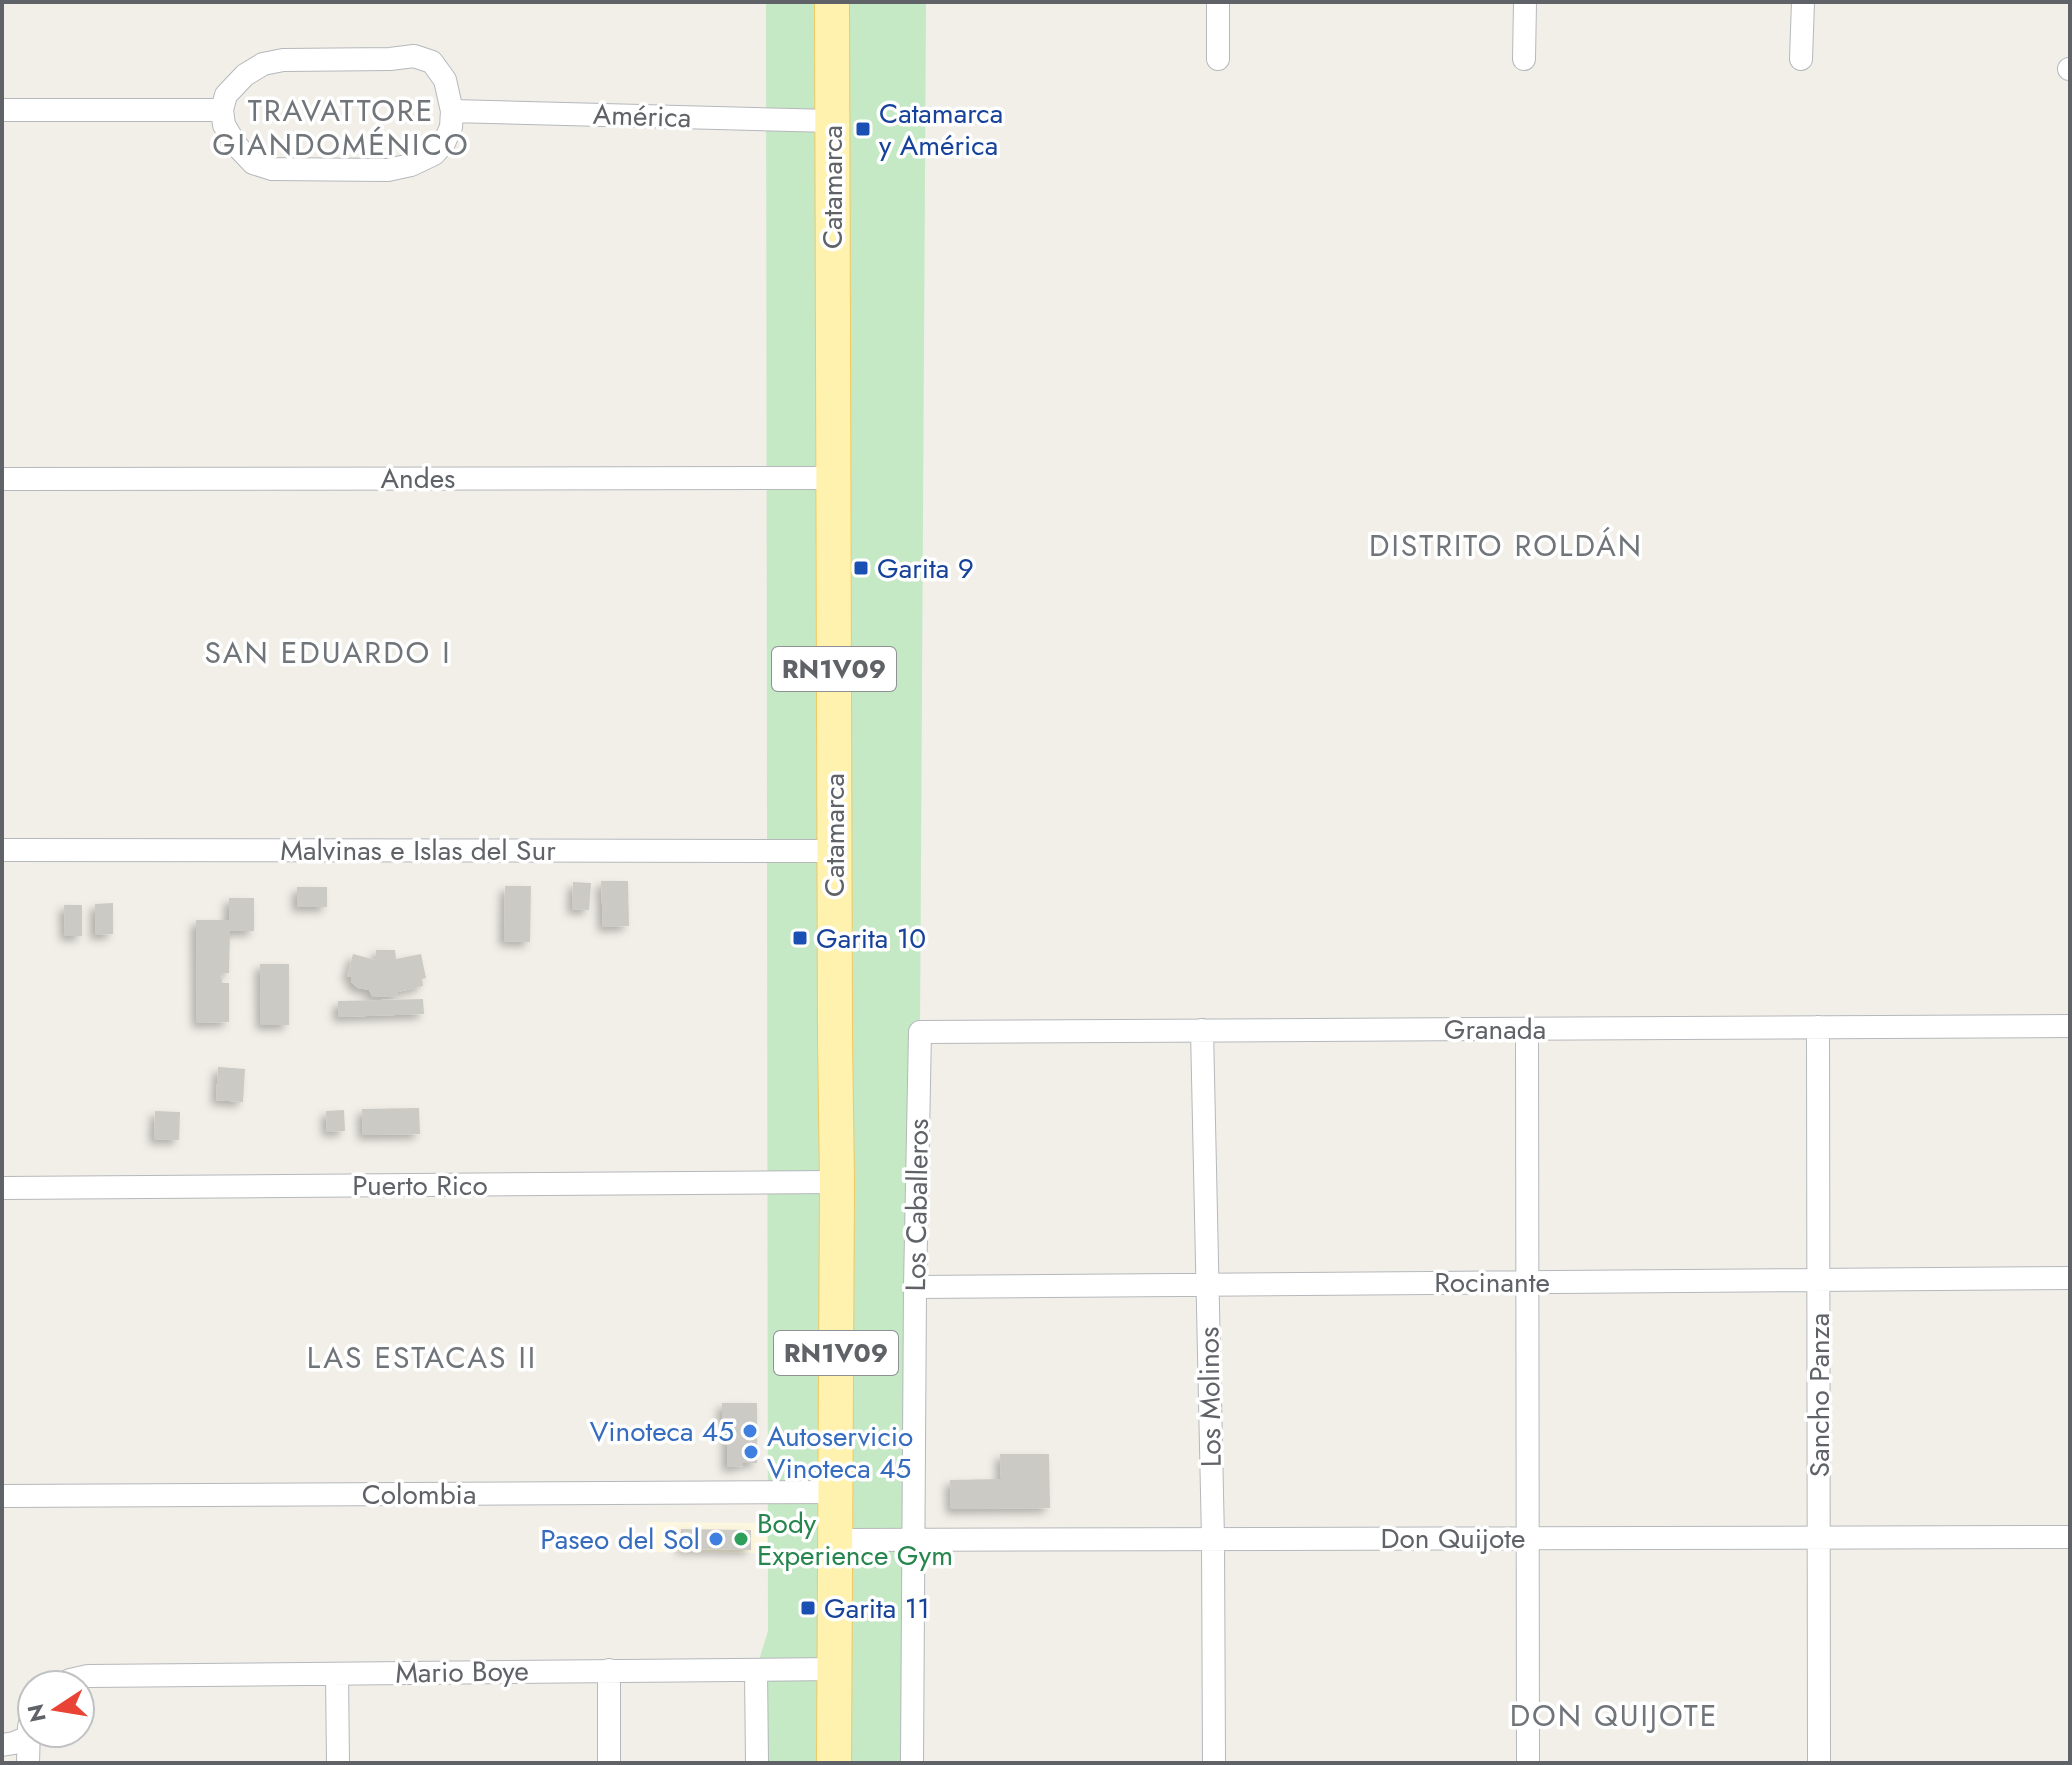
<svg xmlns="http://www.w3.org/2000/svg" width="2072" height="1765" viewBox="0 0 2072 1765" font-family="Jost,sans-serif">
	<defs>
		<filter id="shadow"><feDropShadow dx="-5" dy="5" stdDeviation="4" flood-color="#0004"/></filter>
	</defs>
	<rect width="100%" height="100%" fill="#f1efe8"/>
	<path fill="#fef7e0" d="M648,1522L767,1523V1553L648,1552Z"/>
	<path fill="#c5e8c5" d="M766,2H926L920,1032L912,1763H757L756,1670L768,1631Z"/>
	<path fill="#cccac5" filter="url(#shadow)" d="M601,881H628L629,926L603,927Z
		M573,882L591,883L589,910L572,909Z
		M505,886H531L530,942L504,941Z
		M297,887H327V907H297Z
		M229,898H254V931H230L229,973H221L222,983H229V1022L197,1023L196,920H229Z
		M113,903V934L95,935V904Z
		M64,905H82V936H65Z
		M376,950H395L396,959L421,954L426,978L422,979L423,986L398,992L395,997L372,996L369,990L358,988L351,982L352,977L347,976L353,954L376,960Z
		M260,964H289V1025H261Z
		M423,999L424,1014L338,1017V1001Z
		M218,1067L245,1069L243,1102L216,1100Z
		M419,1108L420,1134L363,1135L362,1109Z
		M344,1110L345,1131L327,1132L326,1111Z
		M155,1111L180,1112L179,1140L154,1139Z
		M722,1403H757V1463H743V1466L727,1467V1435H729V1420H722Z
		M1000,1454H1049L1050,1508L951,1509L950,1480L1001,1479Z
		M681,1529L751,1530V1550L681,1549Z"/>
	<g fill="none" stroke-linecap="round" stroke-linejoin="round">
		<g stroke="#b5b8bc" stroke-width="24">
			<path id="street" d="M414,56L432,62L445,80L452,111L451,127L444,143L434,154L411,165L388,170L272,169L253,163L236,145L224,125L222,110L226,95L245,75L263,64L283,60L390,59Z
				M1218,59V2
				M1524,59L1525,2
				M1801,59L1803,2
				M2069,69H2070
				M2,110H222
				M452,111L832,121
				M2,479L833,478
				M2,850L834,851
				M1818,1027L1819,1763
				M1527,1029L1528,1763
				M1202,1030L1213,1539L1214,1763
				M2,1188L837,1182
				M915,1287L2070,1278
				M2,1496L836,1492
				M836,1540L2070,1537
				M756,1670L757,1763
				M337,1674L338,1763
				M61,1685L70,1680L88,1676L836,1669
				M2,1745L14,1743L28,1737
				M28,1763L29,1727L32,1714
				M609,1763V1670
				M912,1763L915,1287L920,1032L2070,1026"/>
		</g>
		<g stroke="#f2c960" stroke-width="36">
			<path id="primary" d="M832,2L835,1038L837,1182L834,1763"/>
		</g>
		<use href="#street" stroke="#fff" stroke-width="22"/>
		<use href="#primary" stroke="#fff2af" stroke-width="34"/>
	</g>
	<g fill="#1a4fb4" stroke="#fff" stroke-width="3">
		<rect x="855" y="121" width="16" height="16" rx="4"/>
		<rect x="853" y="560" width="16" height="16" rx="4"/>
		<rect x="792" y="930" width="16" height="16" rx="4"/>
		<rect x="800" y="1600" width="16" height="16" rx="4"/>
	</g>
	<g fill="#3f7fe0" stroke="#fff" stroke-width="3">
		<circle cx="750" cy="1431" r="8"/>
		<circle cx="751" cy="1452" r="8"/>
		<circle cx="716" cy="1539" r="8"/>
	</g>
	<circle fill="#2e9e5b" stroke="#fff" stroke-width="3" cx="741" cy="1539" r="8"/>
	<g text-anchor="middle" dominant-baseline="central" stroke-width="7" stroke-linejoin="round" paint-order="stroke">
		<g fill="#fff" stroke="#8f9295" stroke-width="2">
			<rect x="772" y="647" width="124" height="44" rx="6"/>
			<rect x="774" y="1331" width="124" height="44" rx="6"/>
		</g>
		<g font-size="26" font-weight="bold" fill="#5f6368">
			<text x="834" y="669">RN1V09</text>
			<text x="836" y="1353">RN1V09</text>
		</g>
		<g font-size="28" fill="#164399" stroke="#fff" text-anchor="start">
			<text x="879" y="113">Catamarca<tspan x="879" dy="32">y América</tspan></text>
			<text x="877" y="568">Garita 9</text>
			<text x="816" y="938">Garita 10</text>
			<text x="824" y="1608">Garita 11</text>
		</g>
		<g font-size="28" fill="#5f6368" stroke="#fff">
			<text transform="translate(642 116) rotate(2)">América</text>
			<text transform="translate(832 187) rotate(-90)">Catamarca</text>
			<text x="418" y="478">Andes</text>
			<text transform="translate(834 835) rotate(-90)">Catamarca</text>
			<text x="418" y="850">Malvinas e Islas del Sur</text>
			<text x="1495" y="1029">Granada</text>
			<text x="420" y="1185">Puerto Rico</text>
			<text transform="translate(917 1205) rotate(-89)">Los Caballeros</text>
			<text x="1492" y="1282">Rocinante</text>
			<text transform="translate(1819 1395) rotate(-90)">Sancho Panza</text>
			<text transform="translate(1210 1397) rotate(-91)">Los Molinos</text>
			<text x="419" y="1494">Colombia</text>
			<text x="1453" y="1538">Don Quijote</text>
			<text transform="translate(462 1672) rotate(-1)">Mario Boye</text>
		</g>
		<g font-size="28" fill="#366cbe" stroke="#fff" text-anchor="end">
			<text x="734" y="1431">Vinoteca 45</text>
			<text x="767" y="1436" text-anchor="start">Autoservicio<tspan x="767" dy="32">Vinoteca 45</tspan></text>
			<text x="700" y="1539">Paseo del Sol</text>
		</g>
		<g font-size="28" fill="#27864d" stroke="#fff" text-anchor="start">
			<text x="757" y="1523">Body<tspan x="757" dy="32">Experience Gym</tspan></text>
		</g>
		<g font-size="30" letter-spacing="2" fill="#70757a" stroke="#fff">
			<text x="341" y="110">TRAVATTORE<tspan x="341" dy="34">GIANDOMÉNICO</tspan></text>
			<text x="1506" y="545">DISTRITO ROLDÁN</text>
			<text x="328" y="652">SAN EDUARDO I</text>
			<text x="422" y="1357">LAS ESTACAS II</text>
			<text x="1614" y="1715">DON QUIJOTE</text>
		</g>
	</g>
	<rect width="2072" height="1765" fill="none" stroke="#5f6368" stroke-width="8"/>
	<g transform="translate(56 1709) rotate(258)"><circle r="38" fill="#ffffff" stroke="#bfc1c3" stroke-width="2"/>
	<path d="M0-6L14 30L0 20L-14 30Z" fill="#ea4335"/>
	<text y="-12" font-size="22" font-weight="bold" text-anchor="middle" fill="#5f6368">N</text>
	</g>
</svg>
